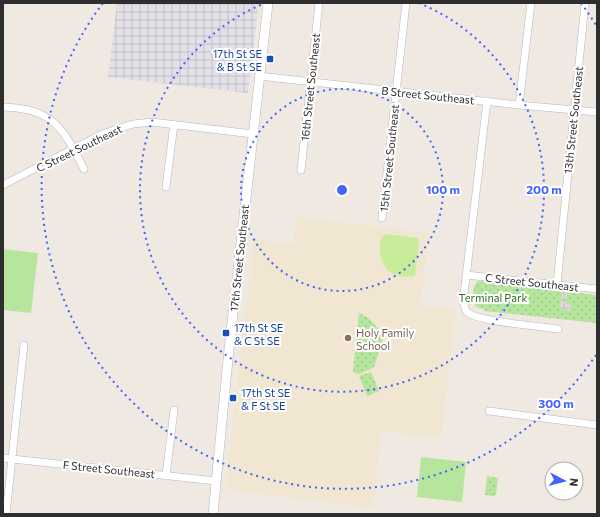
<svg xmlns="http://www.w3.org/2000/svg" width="600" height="517" viewBox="0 0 600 517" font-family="Commissioner,sans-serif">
	<defs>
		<pattern id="industrial-grid" width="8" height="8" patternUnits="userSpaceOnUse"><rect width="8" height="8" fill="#e3e1e8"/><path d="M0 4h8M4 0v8" fill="none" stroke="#c3c1c7"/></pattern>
		<pattern id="park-dots" width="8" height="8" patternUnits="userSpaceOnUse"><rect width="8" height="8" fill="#b6e59e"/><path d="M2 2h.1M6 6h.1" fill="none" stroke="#9dc588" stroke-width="1.8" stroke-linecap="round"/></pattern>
		<pattern id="plaza-grid" width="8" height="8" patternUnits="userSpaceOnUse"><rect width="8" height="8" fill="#dfdcd8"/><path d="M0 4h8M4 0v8" fill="none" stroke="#c0bdba"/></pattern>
	</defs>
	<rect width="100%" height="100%" fill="#efe9e1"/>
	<path fill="url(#industrial-grid)" d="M117,3H259L248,93L108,77Z"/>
	<path fill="#f0e6d1" d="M296,217L429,233L420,306L456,310L441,439L381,431L372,508L225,489L254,239L293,244Z"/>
	<path fill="#b6e59e" d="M3,249L38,253L31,313L3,310Z
		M421,457L466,462L462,502L417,497Z"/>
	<path fill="url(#park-dots)" d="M478,281L597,295V323L484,311V309L476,307C472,301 472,285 478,281Z
		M359,313C370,317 379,328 383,339L374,367L360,374L353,372Z
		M371,372L379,391L367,396L359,376Z
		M487,476L498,478L496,494L494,496L485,495Z"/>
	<path fill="#c9ec9a" d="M384,234L418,238L419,242L415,276C407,277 397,277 390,272C380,264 376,244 384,234Z"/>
	<path fill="url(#plaza-grid)" d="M562,292H567L566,304L571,305L570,311L560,309Z"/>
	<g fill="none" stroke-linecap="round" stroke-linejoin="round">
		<g stroke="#b4b7c1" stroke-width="8">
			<path id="minor" d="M259,76L519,105L597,112
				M487,101L464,294C464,300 463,307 467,312C477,322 542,326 558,329
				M519,105L531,3
				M3,107C53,108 63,128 84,169
				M301,170L319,3
				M3,185L102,134L133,124L152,122L253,134
				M166,187L174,124
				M382,218L406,3
				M466,275L597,289
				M557,284L585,3
				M489,411L597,425
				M3,458L216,481
				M166,476L174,410
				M6,514L24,345"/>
		</g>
		<g stroke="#b4b7c1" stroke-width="10">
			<path id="tertiary" d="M213,514L229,349L268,3"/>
		</g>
		<use href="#minor" stroke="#fff" stroke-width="7"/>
		<use href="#tertiary" stroke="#fff" stroke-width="9"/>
	</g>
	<g fill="none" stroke="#4264fb" stroke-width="2" stroke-dasharray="2 4">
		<circle cx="342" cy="190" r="101"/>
		<path d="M419 3A202 202 0 1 1 265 3"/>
		<path d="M596 355A303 303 0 1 1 103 3M581 3A303 303 0 0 1 596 25"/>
	</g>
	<g fill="#1a4fb4" stroke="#fff" stroke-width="1.5">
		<rect x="266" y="55" width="8" height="8" rx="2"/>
		<rect x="222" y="329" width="8" height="8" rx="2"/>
		<rect x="229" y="394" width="8" height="8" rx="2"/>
	</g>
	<circle fill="#8d6e63" stroke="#fff" stroke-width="1.5" cx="348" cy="338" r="4"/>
	<g text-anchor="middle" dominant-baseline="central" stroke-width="4" stroke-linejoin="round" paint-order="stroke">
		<g font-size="11" fill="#164399" stroke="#fff" text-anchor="start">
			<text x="262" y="53" text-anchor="end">17th St SE<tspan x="262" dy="13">&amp; B St SE</tspan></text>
			<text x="234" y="327">17th St SE<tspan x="234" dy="13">&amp; C St SE</tspan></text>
			<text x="241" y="392">17th St SE<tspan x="241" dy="13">&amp; F St SE</tspan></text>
		</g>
		<g font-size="11" fill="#2e2e2e" stroke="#fff">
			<text transform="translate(310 87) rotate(-84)">16th Street Southeast</text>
			<text transform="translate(428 95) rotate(6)">B Street Southeast</text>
			<text transform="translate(573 120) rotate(-84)">13th Street Southeast</text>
			<text transform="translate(79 148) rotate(-26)">C Street Southeast</text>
			<text transform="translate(389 158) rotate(-84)">15th Street Southeast</text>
			<text transform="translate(239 258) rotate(-84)">17th Street Southeast</text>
			<text transform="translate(532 282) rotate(6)">C Street Southeast</text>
			<text transform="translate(109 469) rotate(6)">F Street Southeast</text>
		</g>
		<g font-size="11" fill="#2c6e1b" stroke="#fff">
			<text x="493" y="297">Terminal Park</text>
		</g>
		<g font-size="11" fill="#785e54" stroke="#fff" text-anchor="start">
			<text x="356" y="332">Holy Family<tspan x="356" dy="13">School</tspan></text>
		</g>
	</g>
	<circle cx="342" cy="190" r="6" fill="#4264fb" stroke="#fff" stroke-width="2"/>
	<g font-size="12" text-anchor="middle" font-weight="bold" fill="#4264fb" stroke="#fff" stroke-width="4" stroke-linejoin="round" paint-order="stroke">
		<text x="443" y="194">100 m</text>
		<text x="544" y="194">200 m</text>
		<text x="556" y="408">300 m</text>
	</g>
	<rect width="600" height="517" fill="none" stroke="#2e2e2e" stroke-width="8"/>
	<g transform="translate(564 481) rotate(97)"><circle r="19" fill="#ffffff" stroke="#ababab"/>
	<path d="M0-3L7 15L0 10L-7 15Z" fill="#4264fb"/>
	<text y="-6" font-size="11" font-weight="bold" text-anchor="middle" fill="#2e2e2e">N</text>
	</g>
</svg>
